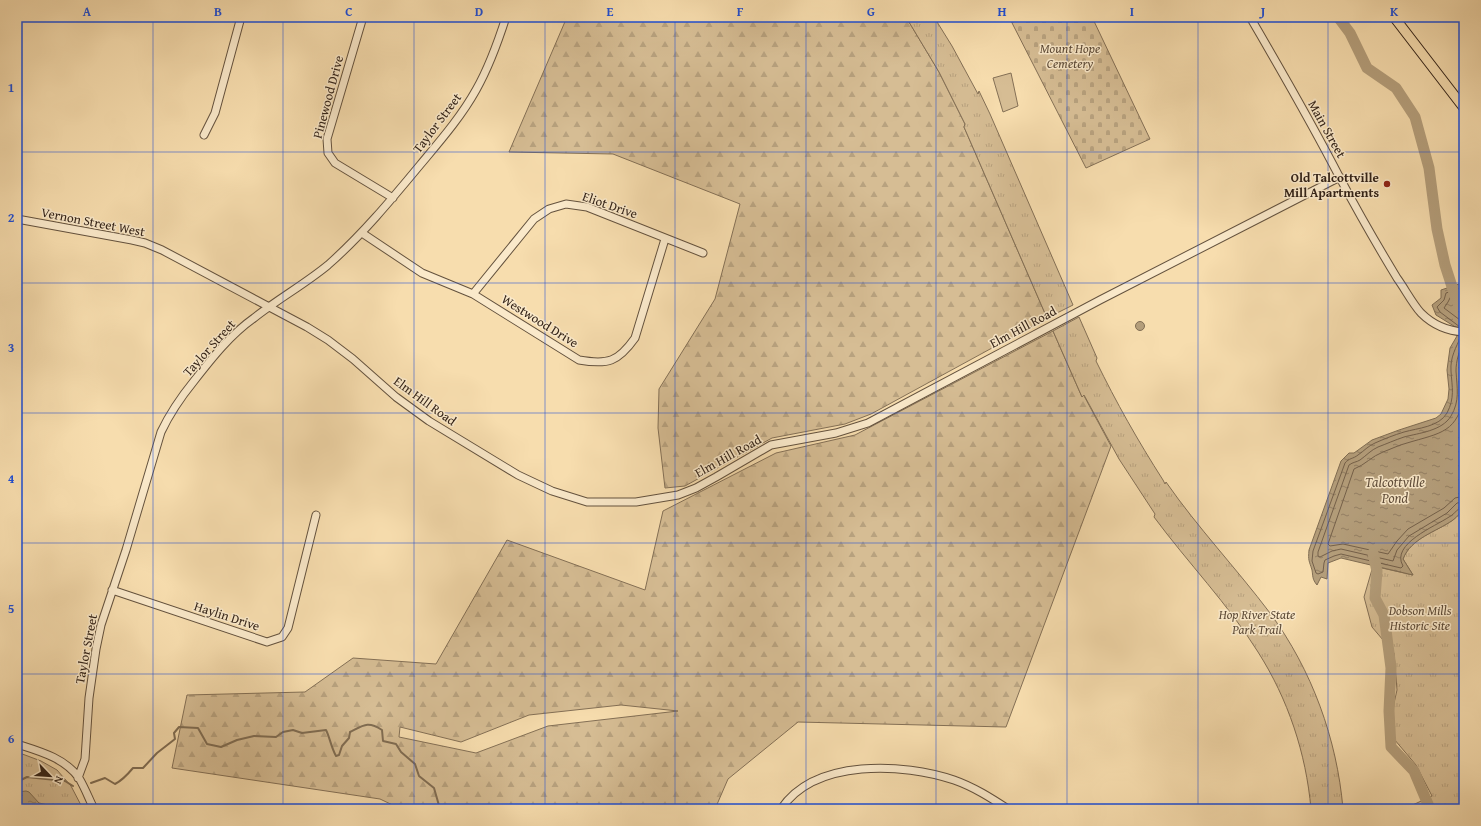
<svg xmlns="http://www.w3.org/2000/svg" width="1481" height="826" viewBox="0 0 1481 826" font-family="'Gentium Book Plus',serif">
	<defs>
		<pattern id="forest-firs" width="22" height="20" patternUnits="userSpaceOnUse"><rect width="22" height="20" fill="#d6bd94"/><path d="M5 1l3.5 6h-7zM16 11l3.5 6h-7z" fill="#b8a27f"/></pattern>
		<pattern id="cemetery-stones" width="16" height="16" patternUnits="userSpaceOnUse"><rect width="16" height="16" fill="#d6bd94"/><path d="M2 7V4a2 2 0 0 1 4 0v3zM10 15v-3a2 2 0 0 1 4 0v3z" fill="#b8a27f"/></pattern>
		<pattern id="park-tufts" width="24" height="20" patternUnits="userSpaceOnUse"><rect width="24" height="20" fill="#d6bd94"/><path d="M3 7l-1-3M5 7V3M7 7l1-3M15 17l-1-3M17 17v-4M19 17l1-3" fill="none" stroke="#b8a27f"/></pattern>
		<pattern id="water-ripples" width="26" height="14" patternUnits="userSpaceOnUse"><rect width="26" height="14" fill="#b49e7b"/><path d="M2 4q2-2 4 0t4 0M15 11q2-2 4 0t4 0" fill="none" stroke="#938064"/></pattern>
	</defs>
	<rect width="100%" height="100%" fill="#f7ddae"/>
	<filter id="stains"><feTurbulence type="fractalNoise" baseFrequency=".005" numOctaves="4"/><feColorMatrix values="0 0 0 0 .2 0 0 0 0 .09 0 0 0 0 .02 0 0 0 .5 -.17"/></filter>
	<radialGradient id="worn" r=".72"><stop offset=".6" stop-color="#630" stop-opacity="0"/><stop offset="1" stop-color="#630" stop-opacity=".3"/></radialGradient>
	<path fill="url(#forest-firs)" stroke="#847056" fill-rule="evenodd" d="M567,17H906L939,72L965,124L964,127L1047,318L871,414L845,424L772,438L685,486L665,488L658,428L659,389L715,299L740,204L613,154L509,152Z
		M1053,331L1082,397L1083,394L1111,446L1006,727L798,722L728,779L715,809H401L380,799L172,768L187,695L305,692L353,658L436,664L507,540L645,590L663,511L776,453L855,435ZM621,705L678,711L548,726L476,753L399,737L400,727L461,742L529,715Z"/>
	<path fill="url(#cemetery-stones)" stroke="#847056" d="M1009,17H1092L1150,139L1086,168Z"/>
	<path fill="url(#park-tufts)" stroke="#847056" d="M906,17H934L952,46L978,94L979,91L990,114L1073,305L1047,318L964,127L965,124L939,72Z
		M1079,317L1097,358L1096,361C1116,402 1138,441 1163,480L1165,484L1166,482C1198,528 1236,568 1270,613C1312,670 1337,739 1343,809H1311C1306,753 1288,699 1258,652C1228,604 1188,563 1154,517L1155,514L1119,459L1084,395L1082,397L1053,331Z
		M1464,509V809H1404L1432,796L1416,765L1394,739L1392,712L1397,690L1394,653L1372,627L1364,597L1373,566L1413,575L1403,559C1411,538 1436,532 1453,520C1457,517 1460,513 1464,509Z
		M17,752L41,761L57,770L71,786L83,809H17Z"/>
	<path fill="#d6bd94" stroke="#847056" d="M1011,73L1018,106L1003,112L993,78Z"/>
	<path fill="url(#water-ripples)" stroke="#806d53" d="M1462,283L1464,284V509C1460,513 1457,517 1453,520C1436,532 1411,538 1403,559L1413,575L1341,558L1328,563L1327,579L1321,577L1317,585C1312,579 1313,576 1312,570C1309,560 1308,561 1309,550L1341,461L1349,453H1354L1372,440L1399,430L1436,418L1441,414L1448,399L1449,389L1447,370L1450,348L1457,336V328L1436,315L1432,305L1441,298V290Z
		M1135.5 326a4.5 4.5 0 1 1 9 0a4.5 4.5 0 1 1-9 0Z
		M26,791L29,792L39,803L48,805L50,809H17V792Z"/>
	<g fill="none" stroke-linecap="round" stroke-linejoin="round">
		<path stroke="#74604a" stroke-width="1" d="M1464,293L1451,296L1448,302L1444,308L1464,323
			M1460,327L1440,312L1437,307L1444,300L1446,293L1464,287
			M1461,336C1456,348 1450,357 1451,371C1452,387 1455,398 1447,413C1439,427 1418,428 1404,432C1394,435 1384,439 1375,443C1368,446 1364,451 1358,455C1353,459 1349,458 1345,463L1313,551L1312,561L1316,573L1318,574L1323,572L1324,563L1325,560L1334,556L1341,554L1401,568L1403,566C1390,544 1436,526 1449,517C1455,514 1458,507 1464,507
			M1464,342C1459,351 1456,361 1456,371C1457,388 1460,401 1451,416C1442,431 1419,433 1404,437C1395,440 1386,444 1378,447C1371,450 1367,455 1360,460C1357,462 1353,462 1349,465L1318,552V556L1320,557L1332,551L1341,549L1393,561L1397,550L1409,536L1447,513L1457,503L1464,502
			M1464,393C1459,433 1440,433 1407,443C1399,445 1391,449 1383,452C1372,456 1365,465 1354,469L1328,544L1330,546L1343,544L1388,554L1397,541L1408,529L1444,508L1455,498L1464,496"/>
		<path stroke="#806d53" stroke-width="2" d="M17,782L27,777L65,781L73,786
			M91,783L105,778L115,784C121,781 128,774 133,768H143L157,753L175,739L174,733L179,727L198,728L207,744L221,747L237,740L254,736L276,737L283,732L293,730L302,733L326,730C330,738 331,747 336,756L339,755L342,746L349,738L350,732C364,725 368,721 382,730L383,741L396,744L401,752L415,764L419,776L434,788L440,809"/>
		<path stroke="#b49e7b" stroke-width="11" d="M1338,17L1350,33L1367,68L1396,88L1415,117L1429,168L1437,229L1445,265L1456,299
			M1373,553L1377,571L1375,598L1384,615L1391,668L1389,711L1391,747L1414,771L1430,809"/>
		<g stroke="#64523e" stroke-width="9">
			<path id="minor" d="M363,17L327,139L328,153L335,163L393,198
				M1250,17C1281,70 1312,124 1340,178C1358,212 1377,245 1397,278C1405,289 1412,303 1421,313C1433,325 1447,331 1464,332
				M204,135L215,113L241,17
				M17,219L132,240L145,243L162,250L307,327L328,340L353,359L396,397L429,421L518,475L552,491L587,502H636L678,495L696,488L716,477L771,445L836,433L868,423L1100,300L1340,177
				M362,233L422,273L473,294L579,360C608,365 618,362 635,338L665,239
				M473,294L534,219L549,209L566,204L587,207L703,253
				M112,590L267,642L282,637L288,628L316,515
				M17,744C39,751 65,758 79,778C85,788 89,799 94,809
				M78,778L85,759L89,698L96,649L101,625L126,550L161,432C170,413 181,397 194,381C212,358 230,335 254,318C278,299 305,284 328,265C362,235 391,200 420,165C440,141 461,117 476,90C489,67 498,42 506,17
				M781,809C815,758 904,763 954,780C974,787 991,798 1008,809"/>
		</g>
		<g stroke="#332318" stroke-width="11">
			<path id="major" d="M1394,17L1464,108"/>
		</g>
		<use href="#minor" stroke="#fae9ca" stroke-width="7"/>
		<use href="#major" stroke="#f7ddae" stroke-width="9"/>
	</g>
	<path fill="none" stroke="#1d4ed8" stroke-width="1" stroke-opacity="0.55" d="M153,17V809M283,17V809M414,17V809M545,17V809M675,17V809M806,17V809M936,17V809M1067,17V809M1198,17V809M1328,17V809M17,152H1464M17,283H1464M17,413H1464M17,543H1464M17,674H1464"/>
	<circle fill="#8f2418" stroke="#fae9ca" stroke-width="1.5" cx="1387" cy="184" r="4"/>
	<g text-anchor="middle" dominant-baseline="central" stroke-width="3" stroke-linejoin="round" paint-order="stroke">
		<g font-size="13" font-style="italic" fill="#5c4a37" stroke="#fae9ca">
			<text x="1070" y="48">Mount Hope<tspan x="1070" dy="15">Cemetery</tspan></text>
			<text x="1420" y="610">Dobson Mills<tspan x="1420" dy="15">Historic Site</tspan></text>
			<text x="1257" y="614">Hop River State<tspan x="1257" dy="15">Park Trail</tspan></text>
		</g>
		<g font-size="13" fill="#332318" stroke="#fae9ca">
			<text transform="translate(328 97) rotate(-75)">Pinewood Drive</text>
			<text transform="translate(437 123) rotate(-53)">Taylor Street</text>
			<text transform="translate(1327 129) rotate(61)">Main Street</text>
			<text transform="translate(610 205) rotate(19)">Eliot Drive</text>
			<text transform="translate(93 222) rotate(11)">Vernon Street West</text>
			<text transform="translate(540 321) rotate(32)">Westwood Drive</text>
			<text transform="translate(1023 327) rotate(-28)">Elm Hill Road</text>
			<text transform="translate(209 348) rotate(-48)">Taylor Street</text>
			<text transform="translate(425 401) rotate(36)">Elm Hill Road</text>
			<text transform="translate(728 456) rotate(-29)">Elm Hill Road</text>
			<text transform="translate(227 616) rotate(18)">Haylin Drive</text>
			<text transform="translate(86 649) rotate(-79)">Taylor Street</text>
		</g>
		<g font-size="13" font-weight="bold" fill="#332318" stroke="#fae9ca" text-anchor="end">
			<text x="1379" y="177">Old Talcottville<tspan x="1379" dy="15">Mill Apartments</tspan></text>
		</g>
		<g font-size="14" font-style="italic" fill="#604e3b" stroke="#fae9ca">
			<text x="1395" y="482">Talcottville<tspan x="1395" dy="16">Pond</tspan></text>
		</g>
	</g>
	<rect width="1481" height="826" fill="none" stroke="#f7ddae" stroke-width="44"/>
	<g transform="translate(50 776) rotate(115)" stroke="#fae9ca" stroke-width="3" paint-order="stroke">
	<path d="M0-3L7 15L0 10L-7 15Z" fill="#332318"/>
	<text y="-6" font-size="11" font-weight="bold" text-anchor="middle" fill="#332318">N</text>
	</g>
	<rect x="22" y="22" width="1437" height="782" fill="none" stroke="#1d4ed8" stroke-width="1.5"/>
	<g font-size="13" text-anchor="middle" font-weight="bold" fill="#1d4ed8">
		<text x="87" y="16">A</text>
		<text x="218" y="16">B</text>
		<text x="349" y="16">C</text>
		<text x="479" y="16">D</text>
		<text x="610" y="16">E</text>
		<text x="740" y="16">F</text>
		<text x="871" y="16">G</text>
		<text x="1002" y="16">H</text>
		<text x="1132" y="16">I</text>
		<text x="1263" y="16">J</text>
		<text x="1394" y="16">K</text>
		<text x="11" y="92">1</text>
		<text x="11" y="222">2</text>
		<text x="11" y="352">3</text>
		<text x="11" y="483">4</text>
		<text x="11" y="613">5</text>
		<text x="11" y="743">6</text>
	</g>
	<rect width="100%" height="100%" filter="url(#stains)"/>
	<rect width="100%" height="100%" fill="url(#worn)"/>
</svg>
